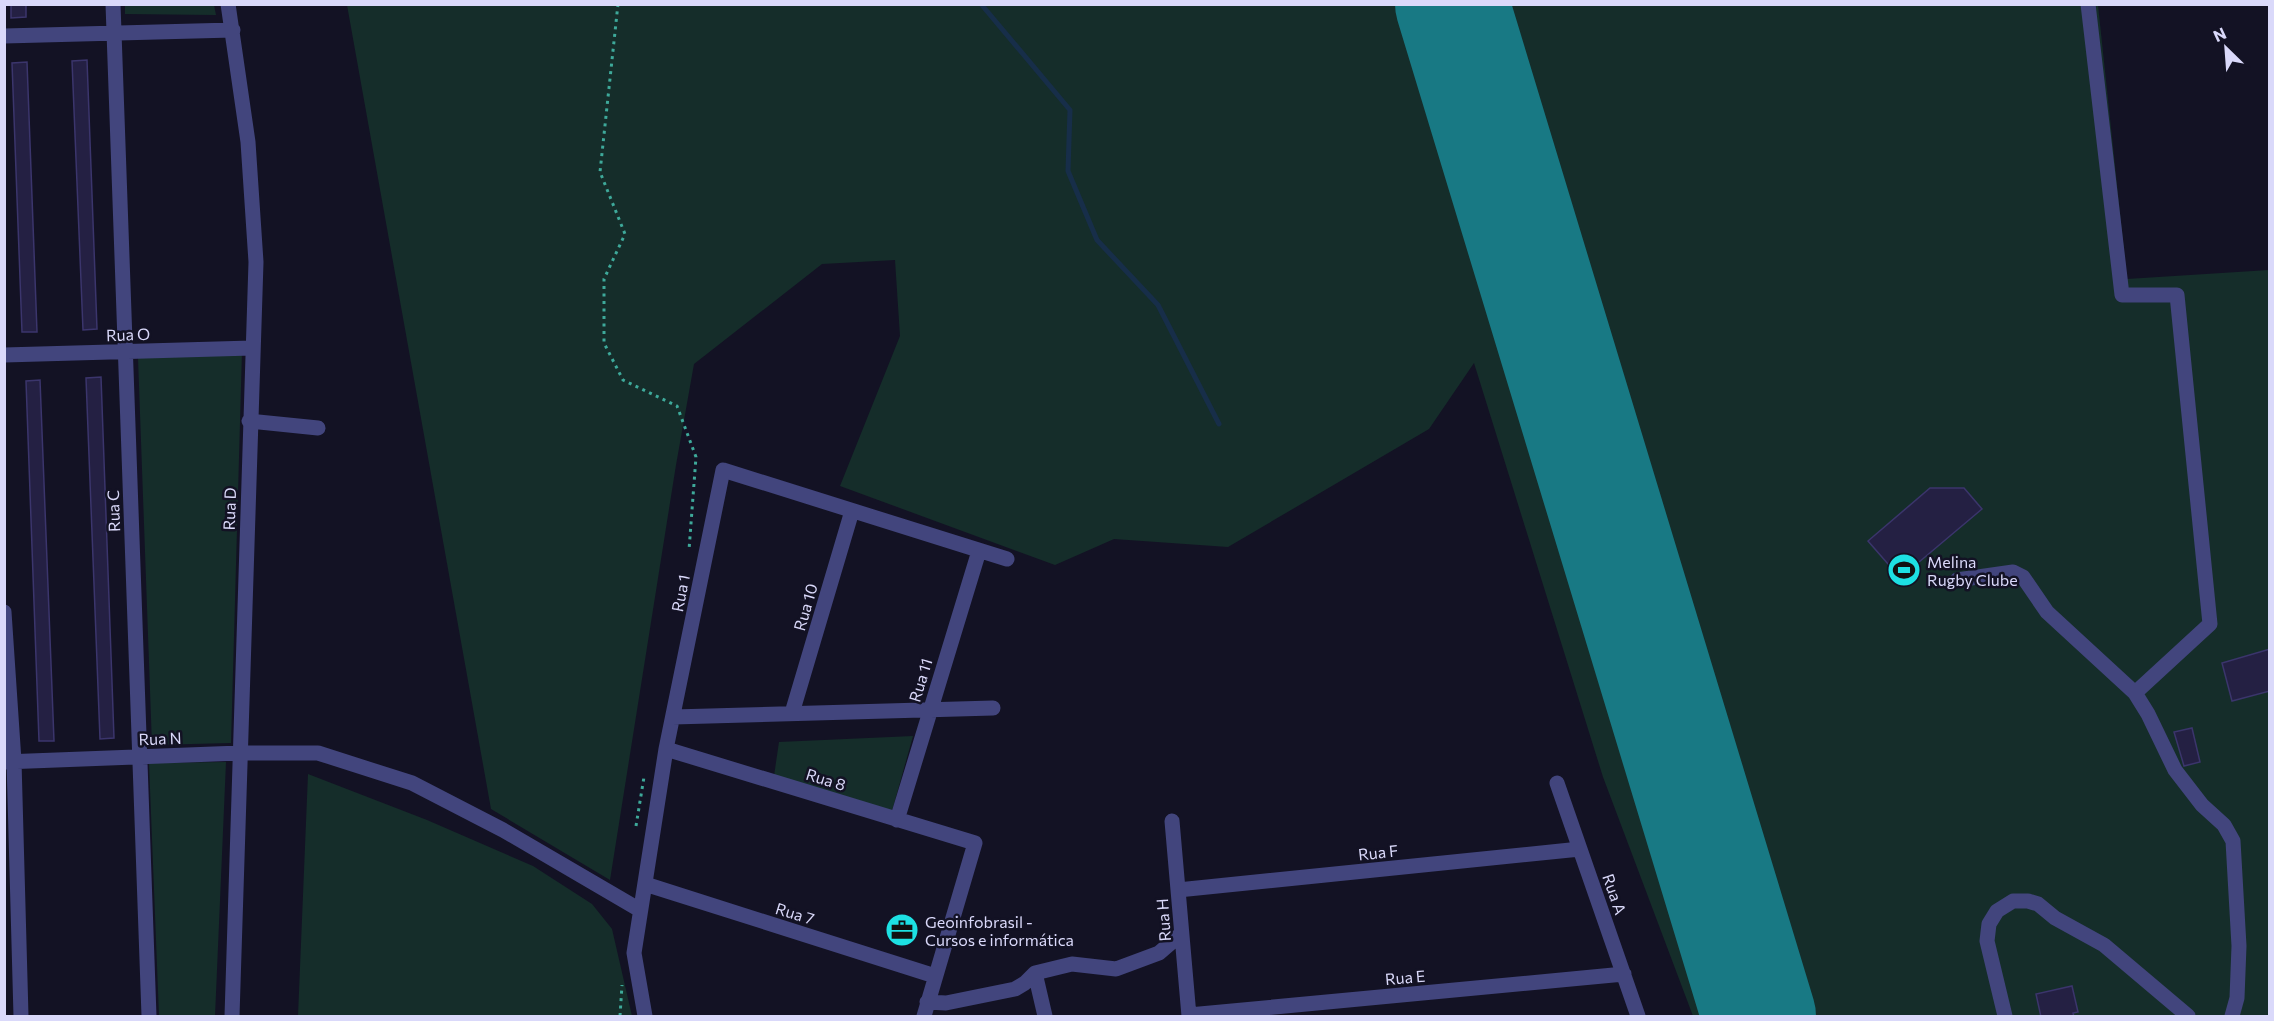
<svg xmlns="http://www.w3.org/2000/svg" width="2274" height="1021" viewBox="0 0 2274 1021" font-family="Commissioner,sans-serif">
	<rect width="100%" height="100%" fill="#131224"/>
	<path fill="#152d2a" d="M125,5H214L216,15L125,14Z
		M347,5H2098L2127,279L2269,270V1016H1693L1603,777L1474,363L1429,429L1228,547L1114,539L1055,565L840,486L900,336L895,260L822,264L694,364L676,465L610,880L491,809Z
		M242,351L231,743L152,745L138,358Z
		M913,736L892,811L774,776L779,742Z
		M226,762L215,1016H159L149,763Z
		M308,774L427,820L533,866L592,904L612,929L632,1016H298Z"/>
	<g fill="none" stroke-linecap="round" stroke-linejoin="round">
		<path stroke="#172e49" stroke-width="5" d="M981,4L1070,110L1068,171L1097,240L1158,305L1219,424"/>
		<path stroke="#187984" stroke-width="114" d="M1452,4L1759,1016"/>
	</g>
	<path fill="#242043" stroke="#3b356c" stroke-width="1.5" d="M11,4H26V17L11,18Z
		M87,60L97,329L83,330L72,61Z
		M27,62L37,332H22L12,63Z
		M101,377L114,738L100,739L86,378Z
		M40,380L54,741H39L26,381Z
		M1930,488H1964L1982,509L1906,573L1894,559L1888,564L1868,541Z
		M2270,649V691L2232,701L2222,663Z
		M2192,728L2200,762L2184,766L2174,732Z
		M2072,986L2078,1012L2073,1013L2074,1017H2041L2036,994Z"/>
	<g fill="none" stroke-linecap="round" stroke-linejoin="round">
		<path stroke="#3ea99a" stroke-width="3" stroke-dasharray="3 4.5" stroke-linecap="butt" d="M618,4L600,172L625,234L604,279V343L623,380L677,406L696,457L689,550
			M636,826L644,777
			M620,1016L622,985"/>
		<path stroke="#42457d" stroke-width="15" d="M113,4L149,1016
			M228,4L248,142L256,262L232,1016
			M2088,4L2122,295H2177L2210,624L2135,693
			M4,36L233,30
			M4,355L252,348
			M249,421L318,428
			M1957,580L2013,572L2023,577L2047,612L2135,693L2148,714L2175,770L2202,805L2224,825L2233,841L2239,946L2237,998L2232,1016
			M4,612L14,761L21,1016
			M792,713L852,511
			M673,717L993,708
			M666,749L975,843L924,1016
			M4,762L240,753H318L412,783L503,830L640,910
			M1557,783L1638,1016
			M897,820L979,551
			M1172,821L1189,1016
			M645,884L935,976
			M1178,890L1580,849
			M1035,973L1045,1016
			M927,1002L946,1003L1015,989L1025,983L1035,973L1072,964L1116,969L1159,953L1181,934
			M1189,1015L1624,974
			M645,1016L634,953L666,749L723,470L1007,559
			M2005,1016L1987,941L1989,924L1997,911L2013,901H2028L2038,904L2055,918L2104,945L2188,1016"/>
	</g>
	<defs>
		<g id="stadium-disc" transform="scale(1.725)"><circle r="9.5" fill="#1de0e3" stroke="#131224"/><path d="M0-5a6.5 5 0 1 0 0 10a6.5 5 0 1 0 0-10ZM-3.5-1.8h7v3.6h-7Z" fill="#111"/></g>
		<g id="office-disc" transform="scale(1.725)"><circle r="9.5" fill="#1de0e3" stroke="#131224"/><path d="M-6-3h4V-5.5h4V-3h4V5H-6ZM-1-4.5V-3h2v-1.5ZM-6 0V1H6V0Z" fill="#111"/></g>
	</defs>
	<g fill-rule="evenodd">
		<use href="#stadium-disc" x="1904" y="570"/>
		<use href="#office-disc" x="902" y="930"/>
	</g>
	<g text-anchor="middle" dominant-baseline="central" stroke-width="5" stroke-linejoin="round" paint-order="stroke">
		<g font-size="16" fill="#dad9fa" stroke="#131224">
			<text transform="translate(128 334) rotate(-2)">Rua O</text>
			<text transform="translate(229 509) rotate(-88)">Rua D</text>
			<text transform="translate(113 511) rotate(-92)">Rua C</text>
			<text transform="translate(680 593) rotate(-79)">Rua 1</text>
			<text transform="translate(805 607) rotate(-74)">Rua 10</text>
			<text transform="translate(920 680) rotate(-73)">Rua 11</text>
			<text transform="translate(160 738) rotate(-2)">Rua N</text>
			<text transform="translate(826 779) rotate(17)">Rua 8</text>
			<text transform="translate(1378 852) rotate(-6)">Rua F</text>
			<text transform="translate(1615 894) rotate(71)">Rua A</text>
			<text transform="translate(795 913) rotate(17)">Rua 7</text>
			<text transform="translate(1163 920) rotate(-94)">Rua H</text>
			<text transform="translate(1405 977) rotate(-5)">Rua E</text>
		</g>
		<g font-size="16" fill="#dad9fa" stroke="#131224" text-anchor="start">
			<text x="1927" y="561">Melina<tspan x="1927" dy="18">Rugby Clube</tspan></text>
			<text x="925" y="921">Geoinfobrasil -<tspan x="925" dy="18">Cursos e informática</tspan></text>
		</g>
	</g>
	<rect width="2274" height="1021" fill="none" stroke="#dad9fa" stroke-width="12"/>
	<g transform="translate(2226 48) rotate(335)" stroke="#131224" stroke-width="4.5" paint-order="stroke">
	<path d="M0-4.5L10 22L0 15L-10 22Z" fill="#dad9fa"/>
	<text y="-9" font-size="16" font-weight="bold" text-anchor="middle" fill="#dad9fa">N</text>
	</g>
</svg>
